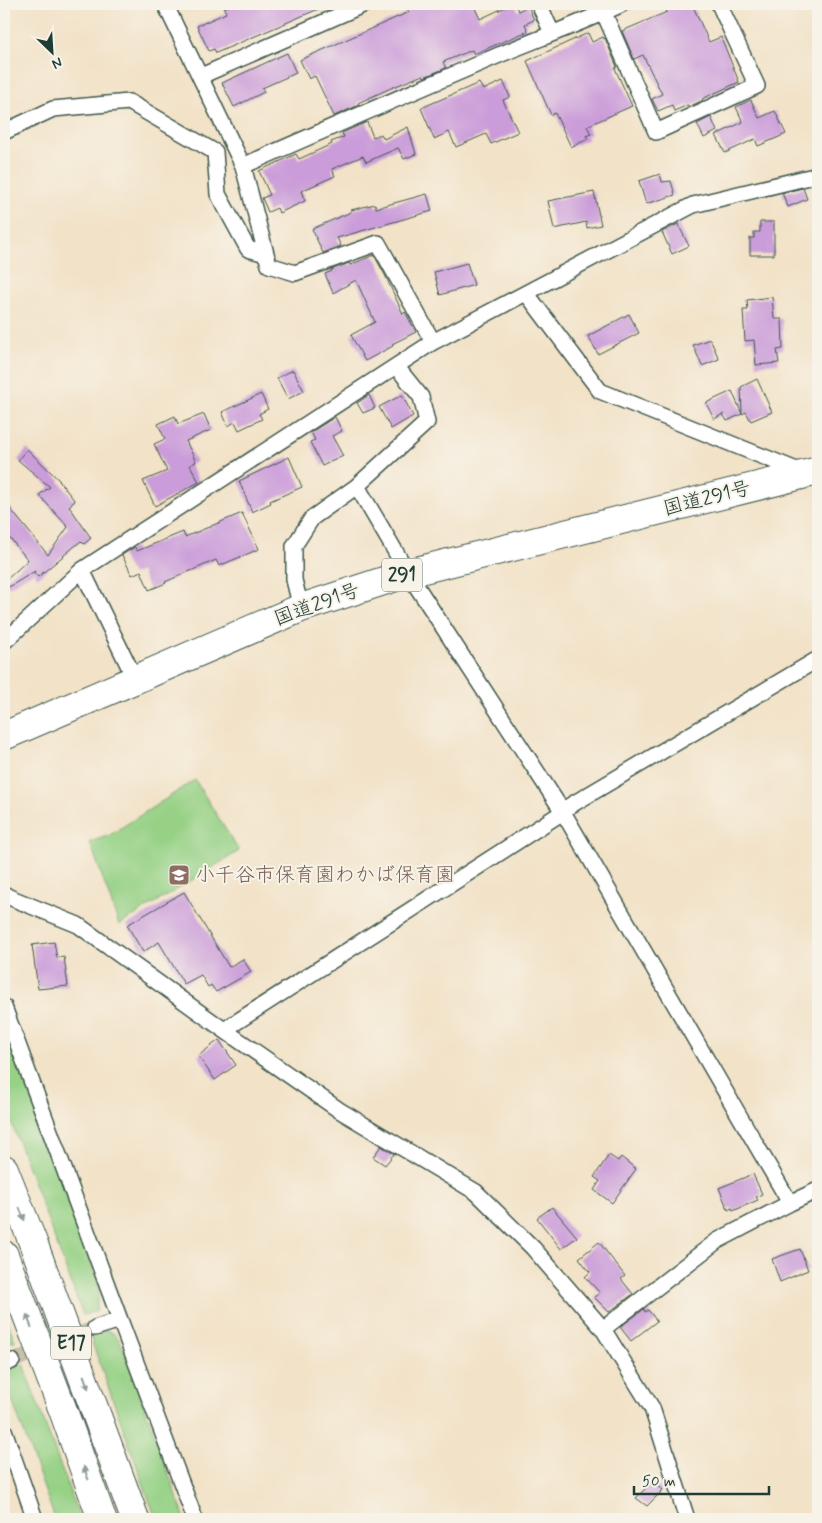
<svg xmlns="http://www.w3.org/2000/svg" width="822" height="1523" viewBox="0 0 822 1523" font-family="Mynerve,'Klee One',sans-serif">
	<rect width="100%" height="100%" fill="#f7f3e8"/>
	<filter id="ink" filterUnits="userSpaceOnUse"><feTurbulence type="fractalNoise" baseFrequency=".02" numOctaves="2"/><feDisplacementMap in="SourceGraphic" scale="10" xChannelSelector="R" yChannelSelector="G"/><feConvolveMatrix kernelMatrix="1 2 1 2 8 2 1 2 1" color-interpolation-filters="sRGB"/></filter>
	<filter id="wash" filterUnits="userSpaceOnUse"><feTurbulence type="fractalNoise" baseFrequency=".0096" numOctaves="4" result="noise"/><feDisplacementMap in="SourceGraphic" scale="20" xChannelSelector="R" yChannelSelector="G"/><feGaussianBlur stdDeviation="1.12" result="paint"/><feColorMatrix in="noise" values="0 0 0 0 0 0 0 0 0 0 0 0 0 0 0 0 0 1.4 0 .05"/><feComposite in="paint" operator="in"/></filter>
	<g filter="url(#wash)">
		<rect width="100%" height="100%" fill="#f2e2c7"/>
		<path fill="#96d186" stroke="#5a875d" d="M195,780L239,851L119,925L90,842L110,835Z
			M4,1020L95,1273L99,1290L96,1311L83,1315L4,1103Z
			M4,1312L15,1341L4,1343Z
			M104,1330C118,1332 120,1341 125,1353L185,1519H156L89,1334Z
			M23,1364L80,1519H55L8,1389V1381L12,1369Z"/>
		<g id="blocks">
			<path fill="#ca9cd9" d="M233,4H330L216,53L214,49L209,51L197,26L226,13L224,8Z
				M415,4H473L480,19L512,4H515L518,11L528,6L534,20L525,24L528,31L474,54L472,50L443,62L446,68L424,77L423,75L391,88L358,103L359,105L334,116L315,76L309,79L300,60L409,12L406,7Z
				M663,4H692L709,42L721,37L739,82L702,99L703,100L689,107L688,105L674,111L672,105L658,111L652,99L662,94L643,55L634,59L622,31L667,12Z
				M588,33L592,42L603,37L604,39L605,38L617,67L615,68L617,73L632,106L587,126L591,134L586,136L588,139L571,147L555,113L551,115L527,61Z
				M287,53L296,73L262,88L264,92L234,107L222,83Z
				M503,81L510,97L503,100L518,132L491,144L486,134L456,147L449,132L434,139L421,108L479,83L483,90Z
				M751,100L759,118L775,111L786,134L758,146L755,139L725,153L716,135L743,122L736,107Z
				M711,117L717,131L704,138L697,124Z
				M367,122L373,137L381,134L384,139L408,127L416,154L404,159L398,148L366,162L363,156L332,169L335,176L301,191L305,201L279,213L277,208L268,212L262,198L270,195L259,171L296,154L299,159L332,144L331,142L344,137L342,133Z
				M660,174L662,182L671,181L675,195L646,204L639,181Z
				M803,188L807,199L788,207L782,193Z
				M594,192L601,225L587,228L586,222L554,229L548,201Z
				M427,194L432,211L337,238L341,246L323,253L312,229L351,212V210L375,204L376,208Z
				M760,222H774V255H750V238H754V232H760Z
				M678,224L689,246L672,254L662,232Z
				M374,255L385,275L403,314L405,312L416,332L392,344L393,346L365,361L351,335L375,322L356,280L333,293L325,274L332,271L331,270L349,263L350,265Z
				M467,263L474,285L440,295L434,272Z
				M772,297L774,319H782L783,349L777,350L779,363L756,365L754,340L745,341L743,310H748L747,300Z
				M629,314L639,333L598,354L588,336Z
				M710,339L719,359L702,366L693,345Z
				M293,370L304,391L288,399L277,378Z
				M757,379L772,412L751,421L746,412L742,414L741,387Z
				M732,391L742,414L727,421L723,414L714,419L706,403Z
				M261,394L268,409L259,414L262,419L239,430L235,422L228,426L222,412Z
				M369,395L375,408L363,413L357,403Z
				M402,395L413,416L391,429L379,407Z
				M204,414L211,430L186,441L196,462L190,465L199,482L155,506L143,481L167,471L154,444L165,439L158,424L175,416L178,424Z
				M335,417L342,431L332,436L343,456L322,466L310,442L315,440L311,432Z
				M27,449L60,481H59L75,501L69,506L91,538L84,544L81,541L38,577L34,573L35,571L9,587L5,581L28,560L4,531V501L48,555L68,527L39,495L50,487L18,460Z
				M289,457L302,487L270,501L271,503L252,512L239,481Z
				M242,513L259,549L219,566L216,560L165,582L166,583L149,590L141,571L132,575L122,555L135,547L137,551L183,532L185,537Z
				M184,892L229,967L243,959L251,972L216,992L211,985L208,987L201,975L184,984L159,942L143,952L127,925Z
				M54,942L57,958L64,957L68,986L38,989L32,945Z
				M219,1040L236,1065L215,1080L198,1056Z
				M381,1146L394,1154L385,1165L373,1157Z
				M609,1155L618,1161L621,1157L636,1169L612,1203L594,1190L600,1181L594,1177Z
				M753,1174L762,1194L756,1197L758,1200L733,1211L732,1208L728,1210L719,1188Z
				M552,1207L577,1237L561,1249L537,1218Z
				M599,1242L625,1276L621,1279L633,1294L609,1312L594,1297L600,1293L585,1277L590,1272L579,1258Z
				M800,1249L808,1270L780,1282L772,1259Z
				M644,1309L645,1312L648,1310L657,1321L631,1341L620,1327Z
				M653,1481L663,1490L647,1506L636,1498Z"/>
		</g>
	</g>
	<g filter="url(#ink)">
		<use href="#blocks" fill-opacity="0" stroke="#3f564a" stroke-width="1"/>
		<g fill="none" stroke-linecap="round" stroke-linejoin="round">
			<path stroke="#c8c1aa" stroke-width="15" stroke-dasharray="15 8" stroke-linecap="butt" d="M12,1361L95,1328"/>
			<g stroke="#3f564a" stroke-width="18">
				<path id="street" d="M165,4L243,166L269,265L295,273L378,243L433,342
					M539,4L552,33
					M604,13L656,132L757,86L719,4
					M201,76L365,4
					M4,132L53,109L129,102L215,152L218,194L248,249L266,254
					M243,166C328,128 413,92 499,55C540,38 582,23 622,4
					M527,294L600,391L804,473
					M396,366L421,397L427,422L357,486L408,573L563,812L790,1203
					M82,570L135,679
					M301,608L294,580V546L312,518L357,486
					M4,642L82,570L433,342L693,205L818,175
					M561,811L818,659
					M4,894L9,897L78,925L224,1030L339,1110L476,1192L533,1248L603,1329L652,1408L687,1519
					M4,1007L120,1320
					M224,1030L563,812
					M95,1328L120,1320L195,1519
					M603,1329L717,1241L790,1203L818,1190
					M4,1364L12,1361
					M4,1430L35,1519"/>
			</g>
			<g stroke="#3f564a" stroke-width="30">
				<path id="highway" d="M4,736L301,608L408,573L818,471
					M4,1169L34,1245L135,1519
					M4,1255L64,1413L102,1519"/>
			</g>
			<use href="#street" stroke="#fff" stroke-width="15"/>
			<use href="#highway" stroke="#fff" stroke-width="28"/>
		</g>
		<defs><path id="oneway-solid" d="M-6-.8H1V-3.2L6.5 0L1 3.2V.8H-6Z" transform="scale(1.25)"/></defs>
		<g fill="#8f9e9a">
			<use href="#oneway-solid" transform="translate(22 1214) rotate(68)"/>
			<use href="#oneway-solid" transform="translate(29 1321) rotate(-111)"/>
			<use href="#oneway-solid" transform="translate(86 1382) rotate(70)"/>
			<use href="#oneway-solid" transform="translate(86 1473) rotate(-110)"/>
		</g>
	</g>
	<defs>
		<g id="school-square" transform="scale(1.125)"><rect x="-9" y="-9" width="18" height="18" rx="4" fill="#8d6e63" stroke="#f7f3e8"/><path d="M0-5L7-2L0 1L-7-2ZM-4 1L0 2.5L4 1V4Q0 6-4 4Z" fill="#fff"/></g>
	</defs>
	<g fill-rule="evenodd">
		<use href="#school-square" x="179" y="875"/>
	</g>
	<g text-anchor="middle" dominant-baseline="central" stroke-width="4" stroke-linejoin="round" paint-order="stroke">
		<g fill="#f7f3e8" stroke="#60746a" stroke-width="1">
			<rect x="382" y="558.5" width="40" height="33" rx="4"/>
			<rect x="51" y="1326.5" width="40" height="33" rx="4"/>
		</g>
		<g font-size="19" font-weight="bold" fill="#1f3d34">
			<text x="402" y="575">291</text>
			<text x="71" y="1343">E17</text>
		</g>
		<g font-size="20" fill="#1f3d34" stroke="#f7f3e8">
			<text transform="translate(707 499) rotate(-14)">国道291号</text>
			<text transform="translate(317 605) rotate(-20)">国道291号</text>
		</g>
		<g font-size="20" fill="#785e54" stroke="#f7f3e8" text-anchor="start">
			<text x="195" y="875">小千谷市保育園わかば保育園</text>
		</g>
	</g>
	<rect width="822" height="1523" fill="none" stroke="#f7f3e8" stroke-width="20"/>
	<g transform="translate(52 52) rotate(155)" stroke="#f7f3e8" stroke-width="4" paint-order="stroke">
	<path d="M0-4L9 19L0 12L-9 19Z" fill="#1f3d34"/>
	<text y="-8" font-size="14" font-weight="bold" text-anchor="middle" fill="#1f3d34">N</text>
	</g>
	<path d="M634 1486v8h135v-8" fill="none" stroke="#1f3d34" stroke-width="2.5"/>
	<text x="642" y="1486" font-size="15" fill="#1f3d34" stroke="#f7f3e8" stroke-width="4" paint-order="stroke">50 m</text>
</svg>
